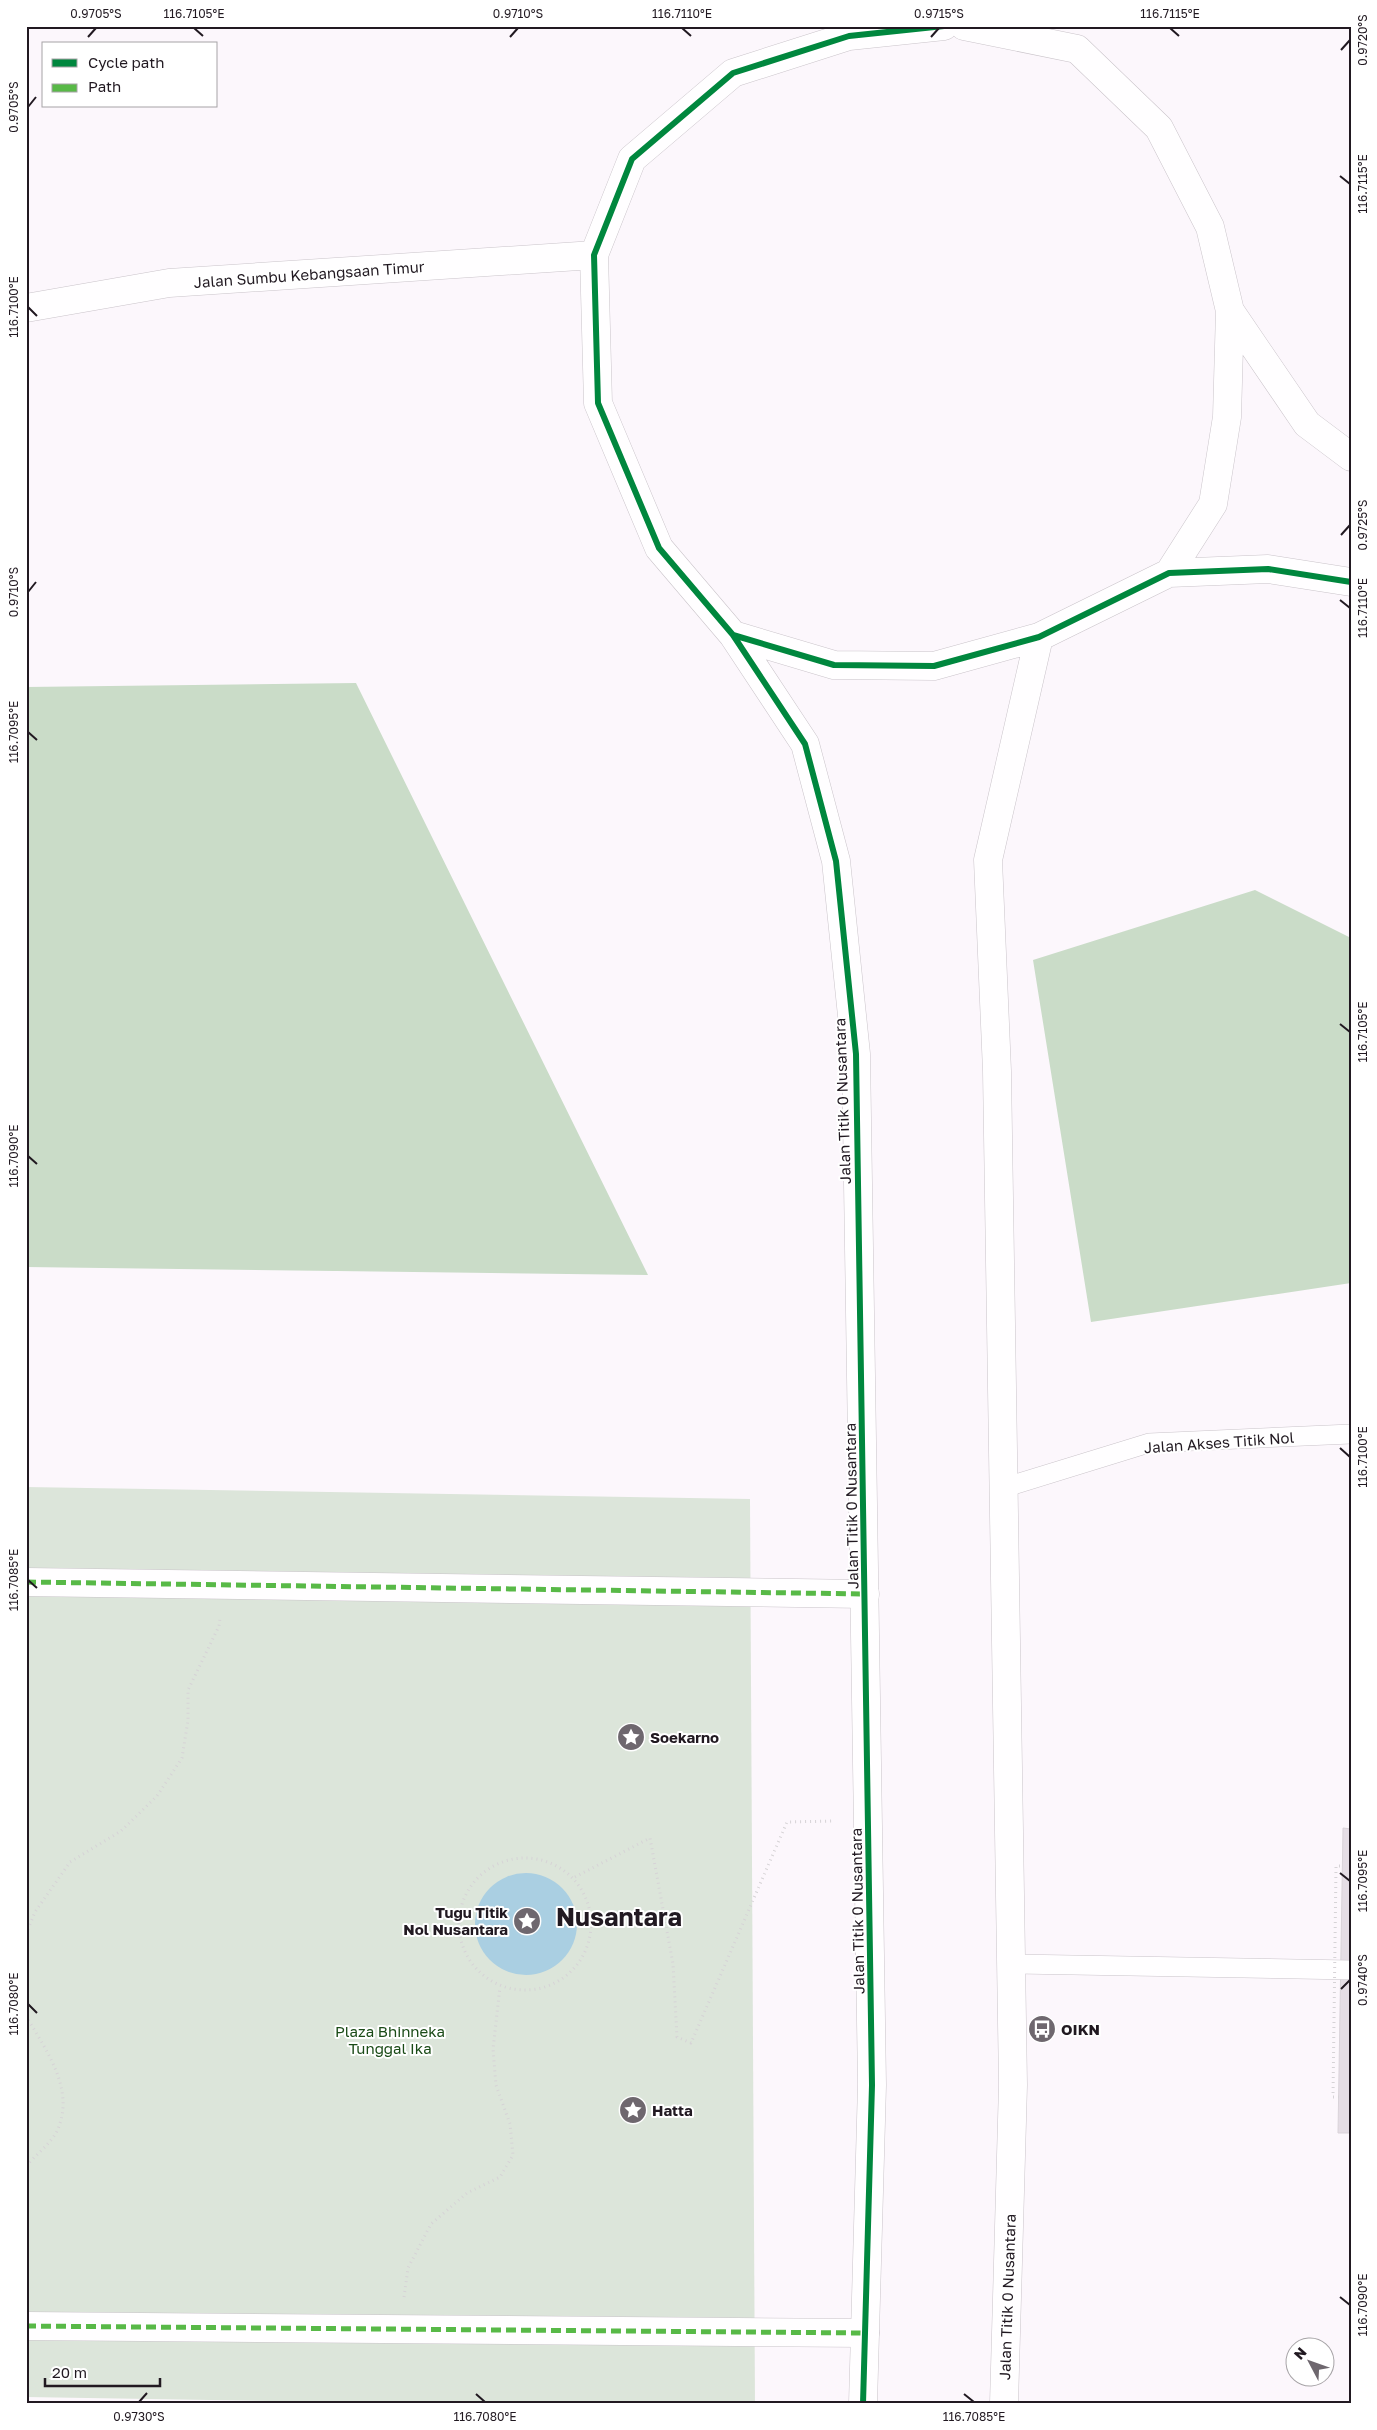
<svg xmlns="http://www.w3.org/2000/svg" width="1377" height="2430" viewBox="0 0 1377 2430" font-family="'Golos Text',sans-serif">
	<rect width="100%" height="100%" fill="#fcf7fc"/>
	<path fill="#dce5da" d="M26,1487L750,1499L755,2404H457L26,2397Z"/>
	<path fill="#cadcc8" d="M356,683L648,1275L26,1267V687Z
		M1255,890L1351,938V1283L1091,1322L1033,960Z"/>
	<path fill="#aacfe2" d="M475 1924a51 51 0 1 1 102 0a51 51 0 1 1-102 0Z"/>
	<path fill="#e5dde5" stroke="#d9d3d9" d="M1343,1828L1351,1829V2133H1338Z"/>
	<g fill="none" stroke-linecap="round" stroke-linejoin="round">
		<g stroke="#cac4ca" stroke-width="20">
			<path id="lane" d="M1003,1488L1149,1443L1351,1434
				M1011,1964L1351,1970"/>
		</g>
		<g stroke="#cac4ca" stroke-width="29">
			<path id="street" d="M26,1582L865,1594
				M26,2326L865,2333"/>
		</g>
		<g stroke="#cac4ca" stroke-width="29">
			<path id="secondary" d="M944,26L849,36L733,73L632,159L594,255L598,403L659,548L733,635L834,665L934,666L1039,637L1169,573L1268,569L1351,582
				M964,26L1077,49L1159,128L1210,227L1230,311L1227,417L1213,504L1169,573
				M26,308L169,283L594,255
				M1230,311L1307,424L1351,457
				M733,635L805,744L836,861L856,1054L872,2085L863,2404
				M1004,2404L1013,2085L997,1071L988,860L1039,637"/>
		</g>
		<path stroke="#d6d3d6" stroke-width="3" stroke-dasharray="1 4" stroke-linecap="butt" d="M459 1924a66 66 0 1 1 132 0a66 66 0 1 1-132 0Z
			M575,1877L650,1838L673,1964L677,2037L691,2043L787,1822L835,1821
			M26,1934L35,1912L70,1862L121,1831L157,1796L182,1758L188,1720V1690L219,1626L220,1618
			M26,2016C46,2050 76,2090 57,2131C51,2143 35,2156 26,2166
			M404,2297L408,2268L431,2224L467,2193L500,2177L513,2155L510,2124L496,2085L493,2049L500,1987"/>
		<use href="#lane" stroke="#fffeff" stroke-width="19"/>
		<use href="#street" stroke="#fffeff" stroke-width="28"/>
		<use href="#secondary" stroke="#fffeff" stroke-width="28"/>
		<path stroke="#d6d3d6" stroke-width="3" stroke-dasharray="1 4" stroke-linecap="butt" d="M1339,2097H1333L1336,1866H1342"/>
		<path stroke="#58b947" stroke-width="5" stroke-dasharray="10 5" stroke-linecap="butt" d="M26,1582L865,1594
			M26,2326L865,2333"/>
		<g stroke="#fff" stroke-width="9">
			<path id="cycleway" d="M944,26L849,36L733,73L632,159L594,255L598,403L659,548L733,635L834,665L934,666L1039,637L1169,573L1268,569L1351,582
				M733,635L805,744L836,861L856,1054L872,2085L863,2404"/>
		</g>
		<use href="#cycleway" stroke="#00873e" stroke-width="6"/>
	</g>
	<path fill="none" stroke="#211921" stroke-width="2" d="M194,28L203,36M682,28L691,36M1170,28L1179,36M88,37L96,28M510,37L518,28M931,37L939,28M1341,50L1350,40M28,107L36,97M1340,176L1350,184M28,307L37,316M1341,535L1350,525M28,592L36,582M1340,600L1350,608M28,732L37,740M1340,1024L1350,1032M28,1156L37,1164M1340,1448L1350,1457M28,1580L37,1588M1340,1873L1350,1881M1341,1989L1350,1980M28,2004L37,2013M1340,2297L1350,2305M476,2394L485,2402M964,2394L974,2402M139,2402L147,2393"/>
	<defs>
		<g id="sight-disc" transform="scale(1.4375)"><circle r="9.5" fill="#6e676e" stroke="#fff"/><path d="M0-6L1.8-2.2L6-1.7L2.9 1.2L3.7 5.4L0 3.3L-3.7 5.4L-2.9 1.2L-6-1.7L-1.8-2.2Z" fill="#fff"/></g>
		<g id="bus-disc" transform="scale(1.4375)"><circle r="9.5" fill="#6e676e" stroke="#fff"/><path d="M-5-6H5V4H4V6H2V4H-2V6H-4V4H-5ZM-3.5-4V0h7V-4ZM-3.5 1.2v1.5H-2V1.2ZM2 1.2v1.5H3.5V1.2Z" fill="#fff"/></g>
	</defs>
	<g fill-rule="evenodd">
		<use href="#sight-disc" x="631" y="1737"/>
		<use href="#sight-disc" x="527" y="1921"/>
		<use href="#bus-disc" x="1042" y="2029"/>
		<use href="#sight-disc" x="633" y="2110"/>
	</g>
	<g text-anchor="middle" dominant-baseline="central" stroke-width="4" stroke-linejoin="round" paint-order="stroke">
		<g font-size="15" fill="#211921" stroke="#fff">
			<text transform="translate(309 274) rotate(-4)">Jalan Sumbu Kebangsaan Timur</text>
			<text transform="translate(842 1101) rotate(-92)">Jalan Titik 0 Nusantara</text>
			<text transform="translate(1219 1442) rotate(-4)">Jalan Akses Titik Nol</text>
			<text transform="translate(851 1506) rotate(-91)">Jalan Titik 0 Nusantara</text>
			<text transform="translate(857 1911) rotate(-91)">Jalan Titik 0 Nusantara</text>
			<text transform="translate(1007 2297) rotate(-88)">Jalan Titik 0 Nusantara</text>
		</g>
		<g font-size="15" font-weight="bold" fill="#211921" stroke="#fff" text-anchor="start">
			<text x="650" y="1737">Soekarno</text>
			<text x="508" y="1912" text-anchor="end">Tugu Titik<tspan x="508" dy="17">Nol Nusantara</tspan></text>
			<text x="1061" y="2029">OIKN</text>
			<text x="652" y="2110">Hatta</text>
		</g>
		<g font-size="15" fill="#1a4b17" stroke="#fff">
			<text x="390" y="2031">Plaza Bhinneka<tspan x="390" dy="17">Tunggal Ika</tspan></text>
		</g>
		<g font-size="25" font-weight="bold" fill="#211921" stroke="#fff">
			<text x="619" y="1916">Nusantara</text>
		</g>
	</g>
	<rect width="1377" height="2430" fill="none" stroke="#ffffff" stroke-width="55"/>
	<rect x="42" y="42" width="175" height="65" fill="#ffffff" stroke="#a6a3a6"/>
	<rect x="52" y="59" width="25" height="8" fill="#00873e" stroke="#a6a3a6"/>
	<text x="88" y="68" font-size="15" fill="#211921">Cycle path</text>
	<rect x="52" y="84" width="25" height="8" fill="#58b947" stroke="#a6a3a6"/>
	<text x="88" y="92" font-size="15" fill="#211921">Path</text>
	<g transform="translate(1310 2362) rotate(311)"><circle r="24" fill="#ffffff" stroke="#a6a3a6"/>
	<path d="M0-4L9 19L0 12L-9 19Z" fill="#6e676e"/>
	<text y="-8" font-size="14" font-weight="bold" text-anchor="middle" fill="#211921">N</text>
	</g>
	<path d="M45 2378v8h115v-8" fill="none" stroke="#211921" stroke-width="2.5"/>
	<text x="52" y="2378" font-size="15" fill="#211921" stroke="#ffffff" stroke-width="4" paint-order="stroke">20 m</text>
	<rect x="28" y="28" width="1322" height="2374" fill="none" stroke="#211921" stroke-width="2"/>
	<g font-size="12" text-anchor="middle" fill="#211921">
		<text x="96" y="18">0.9705°S</text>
		<text x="194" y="18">116.7105°E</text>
		<text x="518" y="18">0.9710°S</text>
		<text x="682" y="18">116.7110°E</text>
		<text x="939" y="18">0.9715°S</text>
		<text x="1170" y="18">116.7115°E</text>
		<text transform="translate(1363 40) rotate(-90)" y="4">0.9720°S</text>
		<text transform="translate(14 107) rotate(-90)" y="4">0.9705°S</text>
		<text transform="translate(1363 184) rotate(-90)" y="4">116.7115°E</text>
		<text transform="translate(14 307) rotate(-90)" y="4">116.7100°E</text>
		<text transform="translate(1363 525) rotate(-90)" y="4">0.9725°S</text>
		<text transform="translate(14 592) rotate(-90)" y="4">0.9710°S</text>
		<text transform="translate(1363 608) rotate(-90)" y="4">116.7110°E</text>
		<text transform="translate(14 732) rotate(-90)" y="4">116.7095°E</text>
		<text transform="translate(1363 1032) rotate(-90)" y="4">116.7105°E</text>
		<text transform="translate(14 1156) rotate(-90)" y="4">116.7090°E</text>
		<text transform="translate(1363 1457) rotate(-90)" y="4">116.7100°E</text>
		<text transform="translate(14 1580) rotate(-90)" y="4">116.7085°E</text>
		<text transform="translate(1363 1881) rotate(-90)" y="4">116.7095°E</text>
		<text transform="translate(1363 1980) rotate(-90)" y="4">0.9740°S</text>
		<text transform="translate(14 2004) rotate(-90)" y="4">116.7080°E</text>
		<text transform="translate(1363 2305) rotate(-90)" y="4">116.7090°E</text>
		<text x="139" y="2421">0.9730°S</text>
		<text x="485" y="2421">116.7080°E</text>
		<text x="974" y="2421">116.7085°E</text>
	</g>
</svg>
